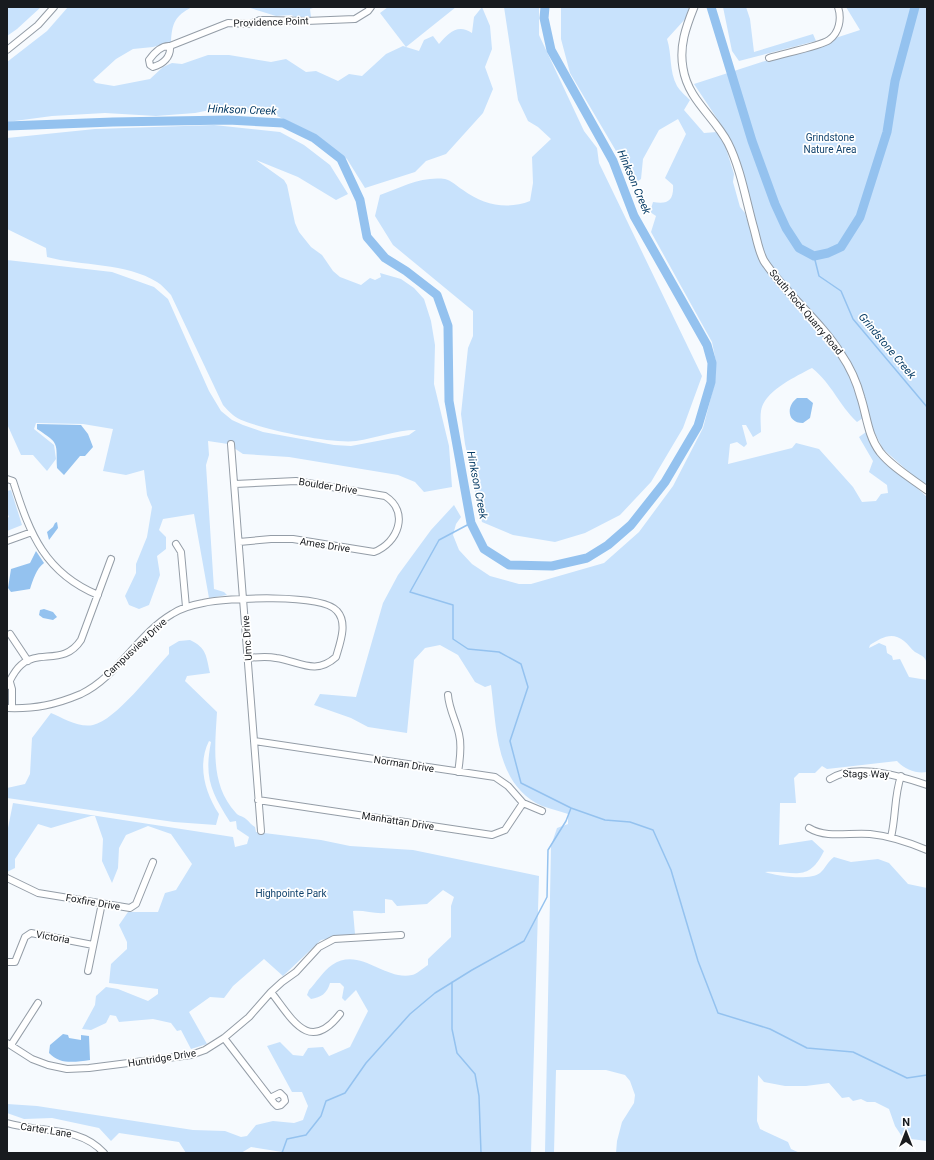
<svg xmlns="http://www.w3.org/2000/svg" width="934" height="1160" viewBox="0 0 934 1160" font-family="Roboto,sans-serif">
	<rect width="100%" height="100%" fill="#f6fafe"/>
	<path fill="#c8e2fc" d="M7,7H41L17,29L7,36Z
		M68,7H192C175,16 172,23 171,42L153,47L133,49L116,59L93,80L96,83L114,86L150,79L163,67L172,63L182,64L208,55H229L271,62L286,59L306,72L316,71L338,81L349,74L362,76L386,54L403,46L406,47L380,13L388,7H456L406,47L419,51L424,40L433,36L439,44C448,33 458,23 472,33L474,17L482,7L490,26L492,49L485,67L493,89L483,113L446,154L426,161L415,172L365,188L347,159L315,134L277,116L220,108L195,113L156,116L105,113L52,116L7,122V62L47,31Z
		M247,7H316L310,9L311,17L300,19L291,15L276,16Z
		M504,7H539V35L584,131L597,148L599,163L702,376L683,428L651,482L620,515L585,533L555,542L513,535L482,522L465,444L461,414L468,348L473,336V311L393,245L375,216L380,195C402,187 422,176 445,179C451,180 458,187 463,190C483,205 507,210 530,201L533,183L532,157L551,139L538,127L528,121L518,100Z
		M561,7H689L686,18L667,39C672,54 669,71 677,86C680,91 686,96 690,100L684,110L704,133L717,132L724,142L734,174L733,182L740,207L745,213L759,258L761,255L724,129L694,84L860,30L846,7H927V488L883,449L868,420L844,363L864,413L863,418L857,422C839,405 832,384 812,368C795,377 764,391 761,411C760,417 761,426 761,432L753,437L746,425H742L747,444L744,447L737,442L730,444L728,464L792,448L796,443L819,449L853,487L862,502L876,501L881,494L888,493L887,485L869,472L873,461L859,437L866,432L877,452L927,497V664C925,656 922,656 915,652C911,649 908,644 904,641C892,631 881,638 870,645L869,648L879,643L886,646L887,653L892,656L893,660L900,659L909,677L927,680V772C916,774 904,769 897,761L827,769L822,766L815,773H799L794,778L796,803H780L779,845L812,840L824,851C808,884 793,870 765,872C776,876 810,881 820,873C825,869 828,861 834,857L851,862L878,859L889,863L908,884L927,888V1141L903,1138L895,1126L889,1109L875,1102H867L861,1099L853,1101L849,1097L842,1098L829,1083L806,1086H785L764,1082L758,1075L757,1121L760,1129L788,1142L791,1149L800,1153H616L617,1141L622,1122L634,1103L635,1095L630,1081L625,1075L606,1070H556L554,1153H545L551,846L557,828L568,824V814C560,811 550,809 542,806C495,784 497,729 491,685L485,687L475,682L458,655L440,645L425,648L414,660L407,733L368,727L351,718L314,705L320,694L356,697L383,603L398,575L431,530L454,505L461,517L456,524L453,535L459,550L472,564L490,576L519,584H531L604,563L639,532L673,486L703,428L715,382L716,362L712,342L651,232L656,216L650,212L653,202C668,205 674,200 673,185L665,178L686,134L678,119L659,130L643,159L641,179L631,186L619,156L570,73L561,39Z
		M723,7H746L750,19L754,52L813,34L816,41L739,61L732,51Z
		M214,125L280,132L304,145L330,165L348,194L336,200L298,177L256,160L284,180L287,185L295,223L299,232L311,247L322,255L333,271L340,277L361,285L370,278L375,280L381,277L380,273L401,279L414,288L424,299L431,321L435,345L434,384L449,446L452,487L424,492L415,482L398,475L289,457L243,454L228,444L208,441L209,455L206,465L214,589L224,592L227,595L209,598L194,514L163,519L159,530L166,537V549L157,556L160,575L149,605L139,609L129,605L125,596L136,573V564L147,537L152,507L147,495L144,470L126,475L103,471L113,429L83,424L36,423L34,429L54,445L56,459L47,471L33,455H21L7,424V260L112,272L154,287L168,299L209,391L221,411L232,420L243,425L263,432L334,445L351,446L409,435L416,430C396,430 376,438 356,441C332,444 267,430 244,421C235,418 229,412 223,405L171,295C166,290 162,285 157,282C127,263 81,266 47,257L46,248L7,229V138L95,129Z
		M11,490L22,525L7,531V518L9,517L7,512V491Z
		M190,640C207,648 206,656 210,673L187,676L185,681L217,712C215,747 210,785 236,813C238,816 243,816 246,819C250,822 251,825 255,827L256,832L321,840L350,846L413,850L539,876L531,1153H288L251,1147L241,1153H186L179,1142L119,1133L111,1141L99,1128L52,1118L24,1119L7,1113V1104L37,1106L193,1130L225,1131L241,1137L247,1136L256,1125L273,1121L294,1123L303,1120L308,1106L302,1092H292L267,1046L280,1042L293,1055L303,1056L308,1048L323,1047L329,1056L350,1047L368,1011L356,990L345,1001L342,998L344,987L340,983H330C327,994 321,997 311,999L307,995L309,990C316,983 323,971 332,965C360,946 384,981 412,975C417,974 423,968 428,965V959L451,937V906L454,897L443,890L427,904L397,906L392,900L385,899V913C374,914 364,910 353,911L355,934L321,940L283,976L264,959L233,986L224,998L210,997L189,1012L207,1044L191,1049L181,1030L177,1031L171,1023L153,1019L119,1022L116,1016L110,1015L106,1023L91,1030L82,1029L95,1005L96,996L106,987L118,989L148,1001L158,994V989L109,983L111,964L127,949V942L119,925L128,912H158L165,893L176,890L192,864L171,834L148,826L126,835L119,848L118,868L112,883L102,861L103,839L95,816H91L51,828L38,824L15,859V868L7,872V833L13,803L233,837L235,847L247,844L249,837L237,829L236,821L230,822C211,792 204,778 211,742L209,741C197,765 205,793 219,814L216,825L174,822L7,798V788L25,784L30,774L32,738L51,713C63,718 79,728 93,725C116,720 152,672 169,654V647L179,641Z"/>
	<path fill="#94c2ef" d="M797,398H807L813,403L810,418L803,423C787,423 786,406 797,398Z
		M37,424L81,425L88,434L93,447L85,456H80L64,475L57,468C56,442 60,444 37,429Z
		M57,522L58,528L49,540L47,532L53,527L55,523Z
		M36,551L44,563C36,569 33,580 30,589L11,592L8,588L11,569L30,563Z
		M44,609L53,612L57,617L53,620L43,618L39,615L40,610Z
		M63,1034L68,1035L69,1038L81,1040V1035L89,1036L90,1060C75,1062 60,1065 49,1053L50,1045Z"/>
	<g fill="none" stroke-linecap="round" stroke-linejoin="round">
		<path stroke="#94c2ef" stroke-width="1.5" d="M814,256L819,276L841,291L853,319L927,407
			M571,808L605,820L630,822L653,830L671,870L698,961L718,1013L770,1029L807,1048L853,1052L907,1078L927,1075
			M452,982V1029L457,1053L475,1074L479,1096L481,1153
			M282,1153L287,1139L306,1135L321,1116L326,1101L345,1093L366,1063L410,1014L435,993L472,970L524,941L547,897L548,850L566,821L571,808L521,783L510,741L528,687L521,664L499,652L468,649L453,639V605L410,592L439,540L471,523"/>
		<path stroke="#94c2ef" stroke-width="9" d="M711,7L752,141L775,204L786,228L799,248L814,256L828,253L841,247L860,217L887,132L895,81L915,7
			M7,126L113,122L228,120L283,123L314,138L341,159L360,200L367,237L385,258L406,271L437,295L448,326L449,401L471,523L484,549L509,565L552,566L587,558L608,545L631,525L665,482L698,426L711,382L712,363L707,345L634,216L613,161L551,50L544,18L545,7"/>
		<g stroke="#949da7" stroke-width="8">
			<path id="minor" d="M170,46C171,57 163,64 153,67L150,65L149,60C154,53 162,45 170,46L228,23L250,24L260,20H269L306,21L355,19L368,11L371,7
				M7,50L38,25L54,7
				M769,58C781,54 821,46 829,40C839,33 842,19 838,7
				M231,444L261,831
				M7,479L13,481L14,484C30,534 45,573 98,595
				M235,484L296,481L385,496C410,512 398,543 374,552L293,539H271L239,542
				M7,541L32,532
				M176,544L181,552L186,607
				M10,634L28,661
				M10,682L12,689V708
				M7,686C11,679 14,671 21,665C39,649 64,666 81,640L111,559
				M448,695C449,709 456,721 459,734C462,746 460,760 458,772
				M7,708C35,709 55,705 81,694C117,677 138,634 172,614C181,608 192,605 203,603C226,598 322,593 337,611C348,623 340,643 336,657C315,676 299,661 276,658C267,656 258,657 248,658
				M254,741L495,777L508,786L523,803L542,811
				M830,779C854,763 901,776 927,785
				M258,800L492,835L505,830L523,803
				M809,828C827,839 850,832 870,834C891,836 908,842 927,850
				M891,837C896,817 894,796 901,776
				M7,878L38,893L130,908L136,904L153,862
				M7,962H15L25,937L31,933L93,945
				M88,971L102,903
				M271,992C292,1019 309,1054 340,1014
				M224,1038L274,1103L277,1106L281,1105L285,1101L284,1097L280,1093L270,1098
				M7,1043L32,1059L48,1065L67,1069L89,1068L191,1055L205,1050L224,1038L249,1017L271,992L282,982L296,972L319,947L334,939L401,935
				M11,1045L38,1003
				M7,1123C39,1133 79,1125 104,1153"/>
		</g>
		<g stroke="#949da7" stroke-width="9">
			<path id="tertiary" d="M694,7C686,27 679,46 683,68C688,100 714,116 728,143C741,169 746,201 754,229C757,240 759,252 764,261C786,295 820,320 841,354C850,367 857,383 861,398C867,417 868,436 880,452C892,467 911,478 927,490"/>
		</g>
		<use href="#minor" stroke="#fff" stroke-width="6"/>
		<use href="#tertiary" stroke="#fff" stroke-width="7"/>
	</g>
	<g text-anchor="middle" dominant-baseline="central" stroke-width="3.5" stroke-linejoin="round" paint-order="stroke">
		<g font-size="10" fill="#181b1f" stroke="#fff">
			<text transform="translate(271 22) rotate(-2)">Providence Point</text>
			<text transform="translate(806 312) rotate(50)">South Rock Quarry Road</text>
			<text transform="translate(328 486) rotate(9)">Boulder Drive</text>
			<text transform="translate(325 545) rotate(9)">Ames Drive</text>
			<text transform="translate(247 638) rotate(-94)">Umc Drive</text>
			<text transform="translate(135 648) rotate(-43)">Campusview Drive</text>
			<text transform="translate(404 764) rotate(9)">Norman Drive</text>
			<text transform="translate(866 774) rotate(1)">Stags Way</text>
			<text transform="translate(398 821) rotate(9)">Manhattan Drive</text>
			<text transform="translate(93 902) rotate(10)">Foxfire Drive</text>
			<text transform="translate(53 937) rotate(10)">Victoria</text>
			<text transform="translate(162 1058) rotate(-9)">Huntridge Drive</text>
			<text transform="translate(46 1130) rotate(9)">Carter Lane</text>
		</g>
		<g font-size="10" fill="#12446e" stroke="#fff">
			<text x="830" y="137">Grindstone<tspan x="830" dy="12">Nature Area</tspan></text>
			<text x="291" y="893">Highpointe Park</text>
		</g>
		<g font-size="11" font-style="italic" fill="#083d66" stroke="#fff">
			<text transform="translate(242 110) rotate(2)">Hinkson Creek</text>
			<text transform="translate(634 182) rotate(67)">Hinkson Creek</text>
			<text transform="translate(887 346) rotate(50)">Grindstone Creek</text>
			<text transform="translate(477 485) rotate(79)">Hinkson Creek</text>
		</g>
	</g>
	<rect width="934" height="1160" fill="none" stroke="#181b1f" stroke-width="16"/>
	<g transform="translate(906 1132)" stroke="#ffffff" stroke-width="3" paint-order="stroke">
	<path d="M0-3L7 15L0 10L-7 15Z" fill="#181b1f"/>
	<text y="-6" font-size="11" font-weight="bold" text-anchor="middle" fill="#181b1f">N</text>
	</g>
</svg>
